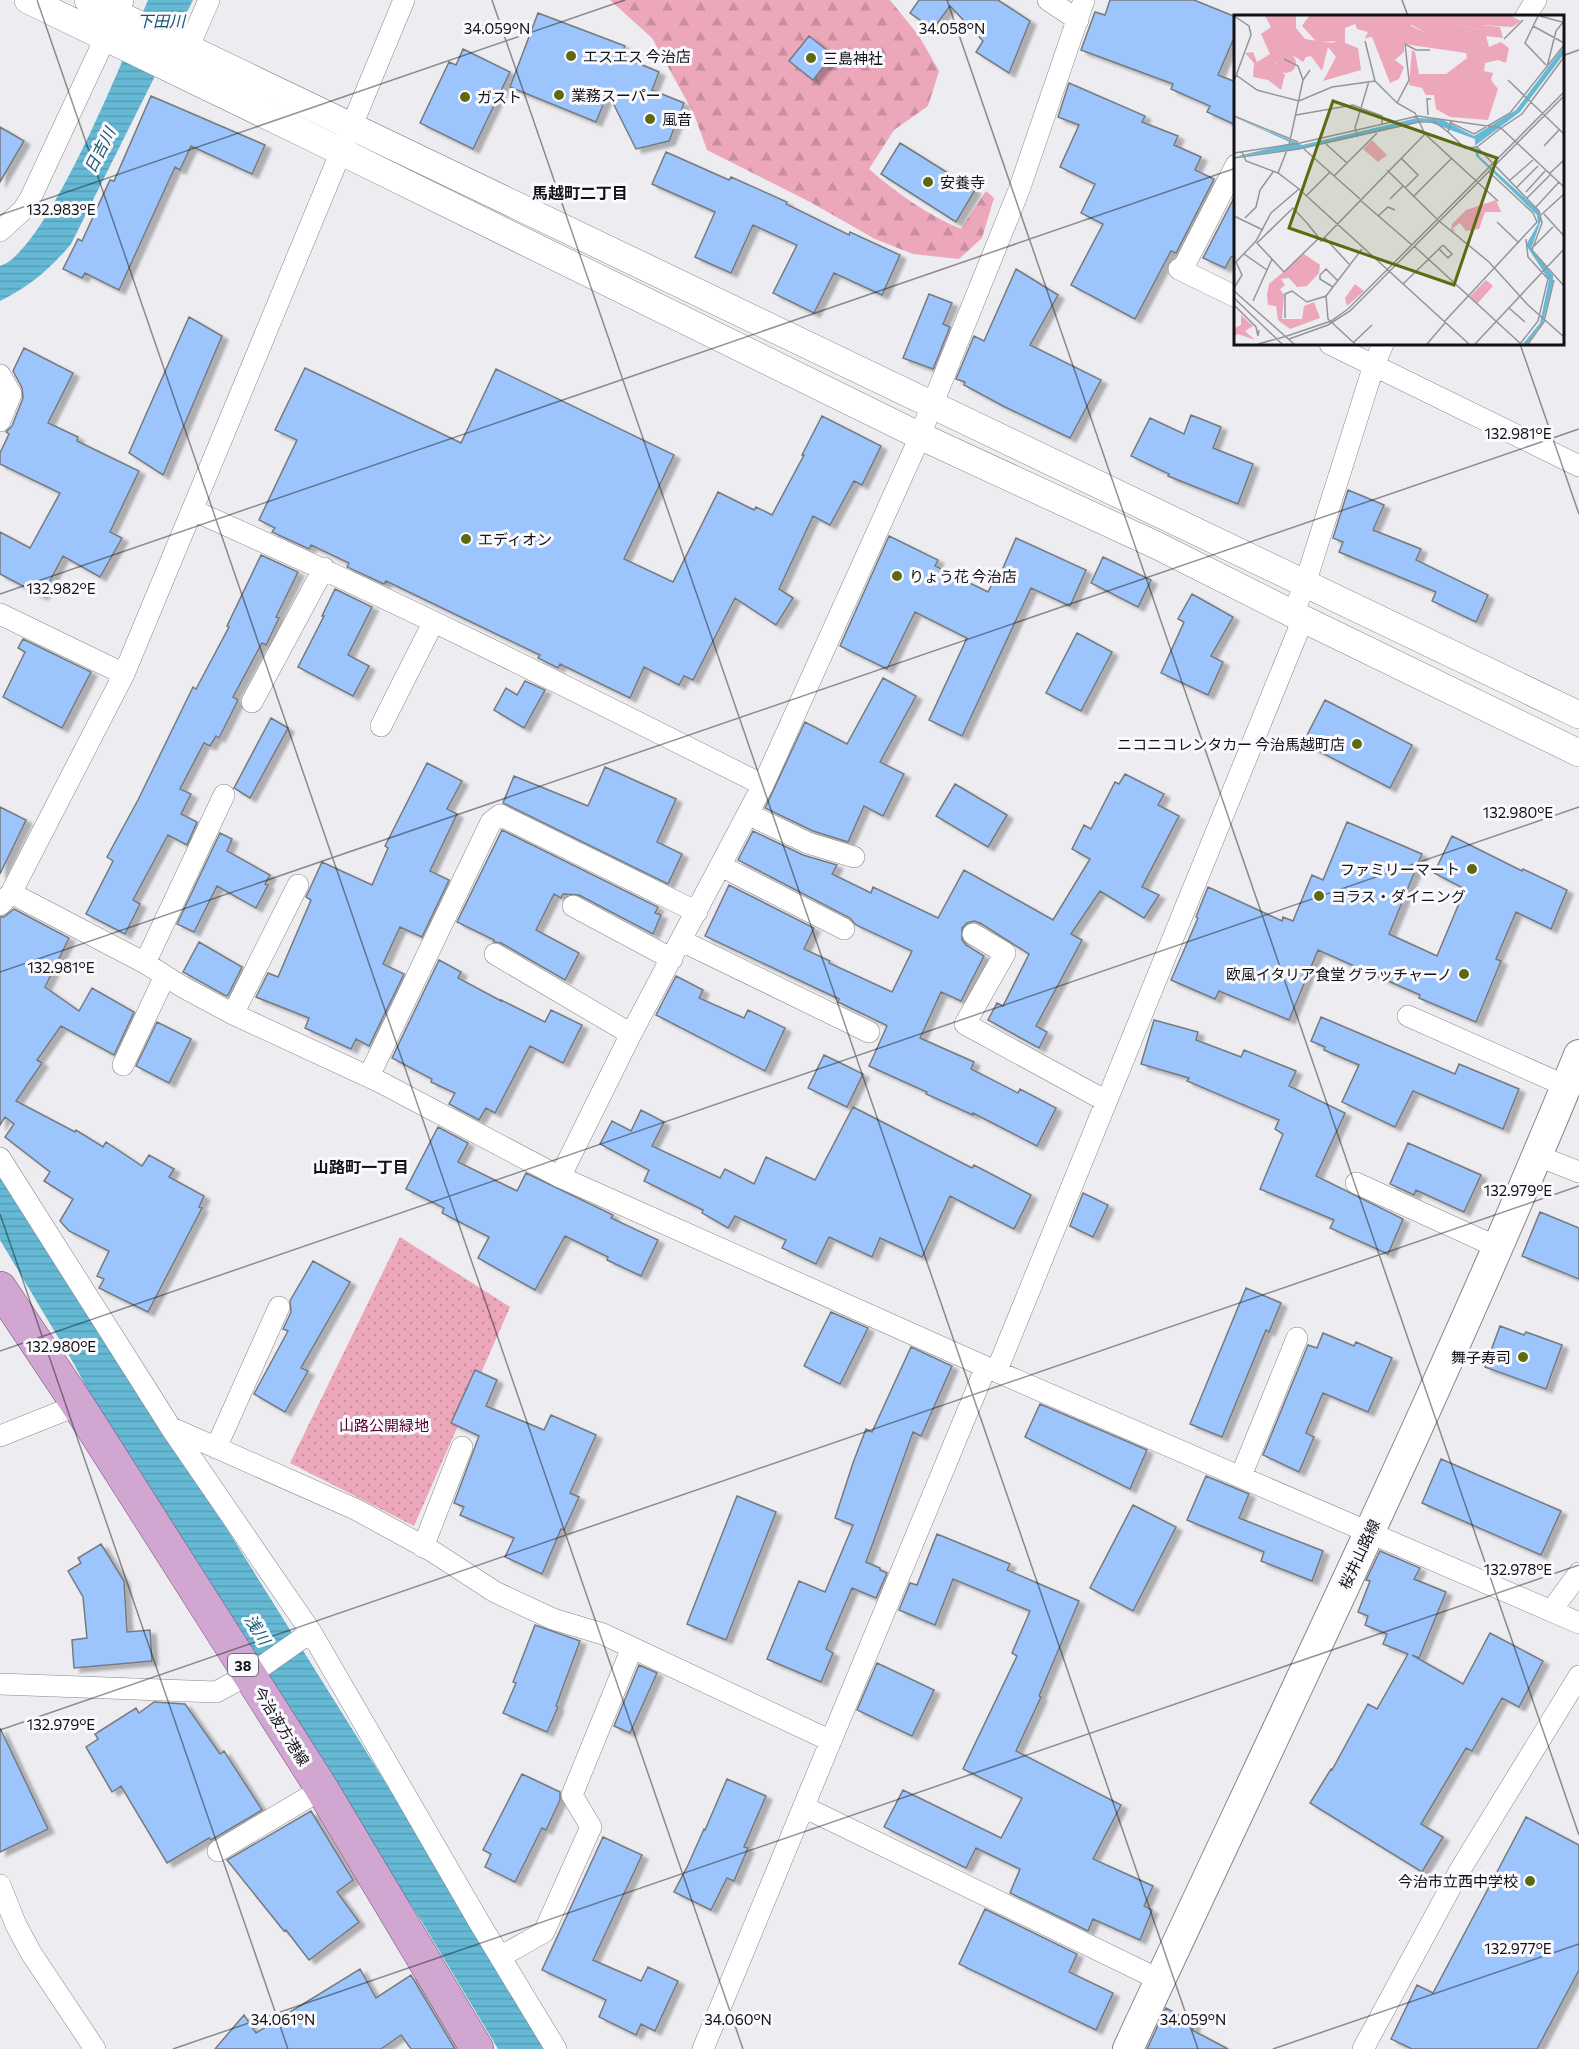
<svg xmlns="http://www.w3.org/2000/svg" width="1579" height="2049" viewBox="0 0 1579 2049" font-family="Commissioner,'Noto Sans JP',sans-serif">
	<defs>
		<pattern id="forest-firs" width="22" height="20" patternUnits="userSpaceOnUse" patternTransform="scale(1.5)"><rect width="22" height="20" fill="#eda7ba"/><path d="M5 1l3.5 6h-7zM16 11l3.5 6h-7z" fill="#ca8f9f"/></pattern>
		<pattern id="park-dots" width="8" height="8" patternUnits="userSpaceOnUse" patternTransform="scale(1.5)"><rect width="8" height="8" fill="#eda7ba"/><path d="M2 2h.1M6 6h.1" fill="none" stroke="#ca8f9f" stroke-width="1.8" stroke-linecap="round"/></pattern>
		<pattern id="water-rules" width="6" height="5" patternUnits="userSpaceOnUse" patternTransform="scale(1.5)"><rect width="6" height="5" fill="#65b9d5"/><path d="M0 2.5h6" fill="none" stroke="#579eb6"/></pattern>
		<filter id="shadow"><feDropShadow dx="6" dy="4" stdDeviation="1.5" flood-color="#0004"/></filter>
	</defs>
	<rect width="100%" height="100%" fill="#edecf1"/>
	<path fill="url(#forest-firs)" d="M610,0H890L919,36L939,71L928,106L894,130L869,169C898,194 926,214 961,229L986,191L994,198L982,238L959,259L913,254L875,239L810,202L707,150L694,114L652,38Z"/>
	<path fill="url(#park-dots)" d="M400,1237L510,1307L414,1526L290,1463Z"/>
	<path fill="url(#water-rules)" d="M148,0H193L71,244C50,269 29,287 0,301V266C47,252 127,50 148,0Z
		M0,1166L429,1852L550,2049H498L422,1922L377,1854L92,1398L74,1364L0,1240Z"/>
	<path fill="#9cc5fd" stroke="#777a7d" stroke-width="1.5" filter="url(#shadow)" d="M919,0H998L1030,21L1009,73L976,52L983,41L950,6L933,29L910,13Z
		M1110,0H1194L1236,17V33L1218,75L1236,82V125L1207,112L1210,106L1171,89L1173,84L1081,50L1095,12L1105,15Z
		M538,13L625,46L621,56L659,72L652,90L684,103L669,141L636,149L608,93L596,122L510,87Z
		M809,36L833,55L813,80L789,61Z
		M463,49L510,72L473,149L420,123L449,62L456,65Z
		M1069,83L1145,116L1142,122L1178,136L1174,145L1201,157L1195,170L1214,179L1176,253L1171,251L1135,319L1071,285L1103,224L1081,213L1095,184L1060,167L1079,125L1058,117Z
		M151,96L265,145L252,174L191,146L180,170L175,167L119,290L85,273L82,278L63,269L78,239L82,241L110,180L114,181Z
		M0,127L24,141L0,182Z
		M900,143L975,190L956,222L881,174Z
		M666,152L729,180L731,177L787,202L786,204L849,235L850,232L900,255L882,295L834,273L814,313L773,293L797,245L753,225L731,273L695,257L715,212L652,184Z
		M1236,194V257H1231L1225,268L1203,258Z
		M1016,269L1058,295L1030,345L1101,380L1070,438L1003,406L964,385L965,382L956,379L974,336L984,341Z
		M929,294L952,303L943,324L950,327L933,369L903,358Z
		M189,317L222,336L163,475L129,453Z
		M24,348L73,373L48,423L78,437L77,441L139,471L110,532L122,538L100,577L63,556L42,596L0,574V532L30,548L60,493L0,464V453L9,434L6,432L12,426L23,398L22,388L13,371Z
		M305,368L461,443L496,369L674,455L624,559L673,582L718,492L754,510L756,507L772,515L804,455H802L822,416L881,446L862,485L854,481L830,525L813,516L779,589L793,598L776,625L735,598L693,680L684,676L679,685L644,667L630,698L560,664L558,668L538,658L540,655L386,581L384,584L347,567L349,563L311,545L309,549L272,532L275,528L259,520L297,440L275,430Z
		M1191,415L1221,427L1213,448L1253,464L1238,504L1168,476L1169,474L1131,456L1150,418L1184,434Z
		M1348,490L1384,505L1373,530L1421,549L1416,560L1488,595L1476,622L1432,601L1436,592L1339,552L1343,542L1333,538Z
		M889,536L938,560L935,566L988,592L996,576L999,577L1016,538L1086,570L1070,606L1031,588L962,736L929,720L967,638L915,612L887,669L840,646Z
		M261,555L298,572L276,617L279,618L266,645L262,643L233,697L238,700L219,738L216,736L210,746L204,743L180,789L191,794L181,814L197,822L187,845L168,835L133,900L140,904L125,934L86,914L113,861L107,857L138,800L193,687L196,689L229,627L227,626Z
		M1103,557L1151,580L1138,607L1091,583Z
		M335,589L372,607L348,655L369,666L353,696L298,667L324,616H322Z
		M1192,594L1233,617L1211,656L1223,662L1208,695L1161,673L1184,622L1178,619Z
		M1077,633L1112,652L1081,711L1046,693Z
		M23,639L91,672L62,728L3,697L25,652L18,648Z
		M883,678L916,696L880,762L904,774L883,816L864,806L848,842L813,831L765,808L805,722L847,744Z
		M525,681L545,690L524,728L494,710L506,688L517,695Z
		M1325,700L1412,745L1390,788L1303,743Z
		M271,718L288,728L250,798L234,788Z
		M427,763L462,781L447,809L457,814L430,871L449,880L422,937L400,927L383,964L404,974L369,1046L356,1039L351,1049L305,1028L309,1018L256,997L268,973L278,977L311,900L306,897L322,862L372,885L388,848L385,846Z
		M605,767L676,799L657,842L682,854L668,884L503,803L514,776L588,806Z
		M1125,774L1164,794L1158,805L1179,816L1142,887L1159,895L1144,918L1100,891L1071,934L1082,940L1036,1026L1047,1032L1039,1048L988,1020L997,1003L1003,1006L1029,954L980,923L974,921L967,923L962,928V940L966,945L984,956L961,1001L941,992L920,1038L974,1062L971,1069L1018,1093L1020,1089L1056,1108L1037,1146L973,1113V1115L926,1094L927,1092L869,1066L887,1026L886,1025L838,1002L839,999L705,936L729,885L814,928L804,949L830,961L829,963L892,992L912,951L856,925L850,918L738,860L753,831L803,855L837,865L832,874L871,893L873,887L938,918L964,870L1053,920L1090,859L1072,849L1084,825L1091,829L1115,782L1119,784Z
		M955,784L1007,815L988,847L936,816Z
		M0,807L26,820L0,874Z
		M1347,822L1422,854L1389,934L1437,956L1465,889L1434,873L1452,836L1522,871L1523,869L1567,890L1551,929L1516,912L1496,959L1501,961L1476,1022L1419,998L1420,995L1318,950L1289,1020L1219,991L1215,999L1171,980L1198,918L1196,917L1208,887L1282,921L1283,917L1293,921L1312,875L1323,880Z
		M502,830L658,907L655,913L661,915L653,934L579,895L563,894L561,898L554,894L536,930L579,953L565,980L501,943L494,942V940L457,922Z
		M220,833L232,839L227,851L270,875L265,884L268,885L256,908L217,886L194,932L177,924Z
		M14,909L69,938L45,987L79,1011L92,988L134,1012L114,1055L61,1026L37,1060L42,1063L16,1101L75,1132L76,1130L103,1147L106,1142L142,1166L149,1155L174,1169L169,1177L204,1196L199,1207L202,1208L148,1312L99,1288L104,1279L97,1276L109,1251L69,1231L60,1221L73,1199L44,1181L50,1172L5,1137L14,1124L5,1117L0,1125V917H4Z
		M199,942L242,967L228,995L226,996L183,972Z
		M439,960L461,972L458,978L501,1001V1000L545,1022L551,1010L582,1025L563,1063L530,1046L495,1113L486,1108L479,1120L449,1104L455,1093L431,1082L432,1079L392,1058Z
		M676,976L703,990L699,998L744,1018L748,1010L785,1028L765,1071L656,1015Z
		M1321,1017L1455,1074L1459,1064L1519,1089L1503,1129L1413,1091L1395,1127L1342,1102L1359,1065L1324,1050L1325,1047L1311,1041Z
		M1154,1020L1198,1032L1196,1040L1241,1057L1244,1050L1296,1071L1289,1086L1345,1113L1316,1176L1403,1219L1388,1254L1330,1228L1334,1220L1260,1189L1283,1134L1275,1129L1279,1120L1187,1081L1189,1078L1141,1064Z
		M157,1022L191,1039L169,1083L136,1066Z
		M824,1055L863,1074L847,1107L808,1088Z
		M853,1107L972,1168L974,1165L1031,1195L1014,1229L950,1196L922,1257L880,1238L872,1257L829,1237L816,1264L782,1248L786,1240L735,1216L728,1228L702,1213L703,1210L644,1181L649,1170L600,1144L612,1121L631,1131L641,1110L664,1122L652,1146L720,1178L725,1169L754,1184L766,1157L815,1180Z
		M438,1127L468,1143L458,1162L517,1191L526,1173L613,1215L611,1218L658,1240L641,1276L607,1260L608,1257L565,1236L535,1290L478,1258L489,1237L442,1213L444,1208L406,1189Z
		M1408,1143L1481,1175L1464,1212L1416,1190L1414,1195L1390,1184Z
		M1083,1193L1108,1205L1093,1237L1070,1226Z
		M1540,1212L1579,1228V1279L1522,1256Z
		M313,1261L350,1282L301,1368L308,1371L285,1412L254,1394L288,1331L283,1329L291,1312L290,1301Z
		M1246,1288L1281,1303L1269,1332L1266,1330L1222,1437L1190,1424Z
		M831,1312L868,1328L840,1384L804,1366Z
		M1500,1326L1524,1335L1526,1332L1562,1345L1546,1389L1485,1367Z
		M1323,1333L1354,1346L1356,1342L1392,1358L1368,1412L1323,1393L1306,1433L1314,1437L1299,1472L1263,1455L1308,1345L1317,1348Z
		M911,1347L952,1366L921,1436L913,1432L866,1562L880,1568V1570L887,1573L876,1598L852,1588L826,1649L833,1653L821,1682L767,1659L799,1581L825,1592L853,1525L835,1518L853,1463L866,1429L872,1432Z
		M475,1370L497,1380L486,1406L544,1430L551,1415L596,1435L570,1493L579,1497L564,1530L561,1529L542,1574L505,1557L514,1538L460,1515L464,1507L454,1503L479,1436L451,1423Z
		M1040,1404L1147,1450L1130,1489L1025,1437Z
		M1441,1459L1561,1511L1541,1555L1422,1503Z
		M1206,1476L1249,1494L1239,1518L1323,1551L1312,1581L1261,1561L1264,1552L1187,1520Z
		M737,1496L776,1512L726,1640L687,1624Z
		M1133,1505L1176,1527L1133,1611L1090,1588Z
		M937,1534L1010,1564L1007,1570L1079,1601L1039,1696L1041,1697L1016,1751L1121,1805L1093,1859L1153,1886L1144,1906L1152,1910L1140,1940L1093,1919L1088,1931L1010,1893L1020,1869L976,1848L966,1868L884,1827L903,1790L1001,1838L1022,1798L963,1769L1017,1656L1012,1653L1030,1611L953,1579L935,1625L899,1610L910,1583L917,1585Z
		M101,1544L124,1581L127,1632L150,1630L152,1661L74,1668L72,1640L87,1638L83,1597L68,1571L81,1563L78,1558Z
		M1380,1551L1420,1568L1414,1579L1446,1592L1419,1658L1412,1655L1463,1684L1490,1633L1543,1661L1519,1707L1502,1698L1472,1751L1466,1748L1421,1824L1443,1837L1422,1872L1310,1803L1331,1769L1332,1770L1368,1704L1377,1709L1408,1654L1383,1644L1387,1634L1365,1625L1368,1616L1358,1612L1370,1581L1366,1580Z
		M535,1625L580,1641L556,1706L558,1707L547,1732L503,1713L516,1683L513,1682Z
		M877,1663L934,1690L912,1736L857,1710Z
		M639,1665L657,1673L630,1733L614,1726Z
		M154,1702L185,1704L220,1754L224,1751L262,1810L211,1840L209,1838L167,1863L121,1786L112,1792L86,1747L98,1739L95,1734L136,1708L139,1713Z
		M0,1728L48,1829L0,1852Z
		M522,1774L560,1792V1800L546,1830L542,1828L515,1882L485,1867L491,1854L483,1850Z
		M727,1779L766,1796L744,1847L748,1848L734,1881L727,1878L711,1910L674,1892L688,1865L704,1829L705,1830Z
		M311,1811L353,1880L337,1892L359,1922L309,1960L286,1930L284,1931L227,1860Z
		M1526,1817L1579,1845V1970L1537,2049H1412L1391,2039L1417,1985L1433,1993Z
		M603,1837L642,1855L593,1960L641,1981L648,1967L678,1981L655,2031L641,2024L636,2035L599,2017L606,2000L542,1970Z
		M985,1909L1077,1954L1069,1972L1113,1993L1096,2030L959,1964Z
		M360,1969L376,1998L411,1975L455,2049H411L401,2035L381,2049H215L244,2015L256,2033Z
		M1166,2008L1195,2024L1192,2030L1228,2049H1147Z"/>
	<g fill="none" stroke-linecap="round" stroke-linejoin="round">
		<g stroke="#87868a" stroke-width="22">
			<path id="minor" d="M1048,0L1078,20
				M1526,16L1536,0
				M183,60L209,0
				M0,231L23,210L31,197L123,0
				M1179,269L1236,297
				M1182,270L1236,165
				M1330,344L1579,466
				M0,375L11,394L0,421
				M192,510C385,595 574,690 763,785
				M0,614L124,674
				M1293,614L1305,584L1374,365L1383,344
				M252,702L324,568
				M381,726L433,623
				M748,814L808,843L854,857
				M721,866L844,929
				M11,893L145,963L181,986L233,1014L380,1082L560,1177L986,1367L1579,1623
				M0,905L11,893L124,674L404,0
				M573,906L672,959
				M973,934L1005,953L965,1024L1106,1101
				M682,941L869,1032
				M495,954L631,1034
				M145,963L224,795
				M233,1014L298,885
				M1408,1016L1566,1086
				M123,1065L165,976
				M369,1076L491,822L500,815L697,912
				M1538,1156L1579,1172
				M0,1158L171,1428L311,1632L479,1922L556,2049
				M560,1177L631,1034L763,785L914,450L1019,190L1084,0
				M1356,1183L1497,1247
				M997,1370L1303,619
				M172,1428L357,1510L432,1551L495,1592L553,1619L603,1634L831,1741
				M0,1436L78,1405
				M216,1448L279,1307
				M1241,1476L1297,1338
				M423,1547L462,1447
				M1551,1611L1579,1573
				M0,1684L216,1692L257,1670L311,1632
				M804,1807L1160,1980
				M218,1851L322,1789
				M0,1885L16,1925L31,1953L95,2049
				M500,1957L544,1932L591,1827L572,1795L632,1648
				M703,2049L986,1367
				M1363,2049L1460,1870L1579,1676"/>
		</g>
		<g stroke="#87868a" stroke-width="28">
			<path id="tertiary" d="M28,0L340,151L920,436L1158,546L1293,614L1579,753
				M88,0L1579,715"/>
		</g>
		<g stroke="#87868a" stroke-width="32">
			<path id="secondary" d="M1128,2049C1281,1719 1441,1392 1579,1055"/>
		</g>
		<g stroke="#7b4c7c" stroke-width="34">
			<path id="primary" d="M0,1288L78,1405L322,1789L477,2049"/>
		</g>
		<use href="#minor" stroke="#fff" stroke-width="21"/>
		<use href="#tertiary" stroke="#fff" stroke-width="27"/>
		<use href="#secondary" stroke="#fff" stroke-width="30"/>
		<use href="#primary" stroke="#d1a7d2" stroke-width="33"/>
	</g>
	<path fill="none" stroke="#121214" stroke-width="1.5" stroke-opacity="0.45" d="M37,0L743,2049M492,0L1198,2049M947,0L1579,1835M1402,0L1408,16M1562,56L1579,50M0,215L625,0M1520,344L1579,514M0,594L1236,168M0,972L1579,429M0,1214L288,2049M0,1351L1579,807M0,1730L1579,1186M173,2049L1579,1565M1273,2049L1579,1944"/>
	<g fill="#5d6a11" stroke="#faf9fe" stroke-width="2">
		<circle cx="571" cy="56" r="6"/>
		<circle cx="811" cy="58" r="6"/>
		<circle cx="559" cy="95" r="6"/>
		<circle cx="465" cy="97" r="6"/>
		<circle cx="650" cy="119" r="6"/>
		<circle cx="928" cy="182" r="6"/>
		<circle cx="466" cy="539" r="6"/>
		<circle cx="897" cy="576" r="6"/>
		<circle cx="1357" cy="744" r="6"/>
		<circle cx="1472" cy="869" r="6"/>
		<circle cx="1319" cy="896" r="6"/>
		<circle cx="1464" cy="974" r="6"/>
		<circle cx="1523" cy="1357" r="6"/>
		<circle cx="1530" cy="1881" r="6"/>
	</g>
	<g text-anchor="middle" dominant-baseline="central" stroke-width="6" stroke-linejoin="round" paint-order="stroke">
		<rect fill="#faf9fe" stroke="#58575a" stroke-width="1.5" x="228" y="1654" width="30" height="22" rx="4.5"/>
		<g font-size="14" font-weight="bold" fill="#121214">
			<text x="243" y="1665">38</text>
		</g>
		<g font-size="15" fill="#121214" stroke="#faf9fe" text-anchor="start">
			<text x="583" y="56">エスエス 今治店</text>
			<text x="823" y="58">三島神社</text>
			<text x="571" y="95">業務スーパー</text>
			<text x="477" y="97">ガスト</text>
			<text x="662" y="119">風音</text>
			<text x="940" y="182">安養寺</text>
			<text x="478" y="539">エディオン</text>
			<text x="909" y="576">りょう花 今治店</text>
			<text x="1345" y="744" text-anchor="end">ニコニコレンタカー 今治馬越町店</text>
			<text x="1460" y="869" text-anchor="end">ファミリーマート</text>
			<text x="1331" y="896">ヨラス・ダイニング</text>
			<text x="1452" y="974" text-anchor="end">欧風イタリア食堂 グラッチャーノ</text>
			<text x="1511" y="1357" text-anchor="end">舞子寿司</text>
			<text x="1518" y="1881" text-anchor="end">今治市立西中学校</text>
		</g>
		<g font-size="15" fill="#5a012a" stroke="#faf9fe">
			<text x="384" y="1425">山路公開緑地</text>
		</g>
		<g font-size="15" fill="#121214" stroke="#faf9fe">
			<text transform="translate(1359 1554) rotate(-65)">桜井山路線</text>
			<text transform="translate(282 1726) rotate(58)">今治波方港線</text>
		</g>
		<g font-size="16" font-style="italic" fill="#11576b" stroke="#faf9fe">
			<text x="161" y="20">下田川</text>
			<text transform="translate(99 150) rotate(-63)">日吉川</text>
			<text transform="translate(258 1629) rotate(58)">浅川</text>
		</g>
		<g font-size="16" font-weight="bold" fill="#121214" stroke="#faf9fe">
			<text x="580" y="192">馬越町二丁目</text>
			<text x="361" y="1166">山路町一丁目</text>
		</g>
	</g>
	<g transform="translate(1234 15)">
		<rect width="330" height="330" fill="#edecf1"/>
		<path d="M31,1H62V13L71,24L98,28L111,22V28L124,33L127,55L89,66L102,42L94,32L88,56L77,41L72,42L69,47L60,41L41,48L51,60L47,75L34,65L19,62L20,48L11,38L19,37L23,47L36,39L27,19L37,12ZM119,1H174L177,11L197,20L206,10L221,8L246,15L248,10L266,12L269,23L252,21L255,32L267,27L275,33L272,48L264,45L251,48L250,56L259,58L257,65L264,74L254,105L216,102L202,94L200,80H192L188,73L175,70L178,35L181,37L185,59H212L233,43L232,38L170,29V37L161,45L170,52L165,64L156,68L138,22L131,23L134,17L123,14ZM262,185L267,197H251L245,214L232,216L226,208L219,213L221,217L217,215L218,209L232,195ZM70,239L86,250L85,258L73,271L63,272L55,263L47,264L51,270L46,274L50,280L48,304H68L70,291L80,287L86,303L56,314L44,305L42,291L34,290L33,280L35,269ZM121,269L130,276L113,291L111,283ZM7,300L19,311L11,316L21,325L4,319L0,322V313L7,310Z" fill="#eda7ba"/>
		<path d="M75,1H120L121,9L111,13V22L104,26L83,27L68,11ZM174,1H277L287,6L278,12L249,10L246,15L221,8V12L206,11L202,20H196L174,8ZM42 48a10 10 0 1 1 20 0a10 10 0 1 1-20 0Z" fill="#eda7ba"/>
		<path d="M138,125L153,140L144,147L129,134ZM252,265L259,271L243,289L236,281Z" fill="#eda7ba"/>
		<path d="M330,31V39L286,97L242,130L245,141L304,195L307,205L297,234L319,260V267L309,307L293,329H289L306,308L315,265L292,230L304,209L303,200L242,141L241,124L192,106L65,134L0,142L58,128L0,102L68,130L183,103L207,104L240,121L282,95Z" fill="#65b9d5"/>
		<path fill="none" stroke="#959599" stroke-width="1.5" d="M0,1L15,11L17,20L0,66M304,1L291,28L312,50M306,1L328,7M299,11L330,28M270,24L289,5M131,26L141,66M50,44L64,51L69,65M313,52L322,16L330,6M2,60L23,75L65,86L98,72L141,66L163,88L181,98L191,119L264,186M274,65L330,119M163,88L175,65L171,29L182,35H196M62,100L119,90L148,101V109M194,100L193,84H197M0,101L64,127M217,106L214,117L231,133L243,132L305,196L308,208L298,235L330,271M217,108L240,119L276,98L330,30M124,122L121,113L135,66M92,129L113,148M55,130L69,65L76,55M310,131L325,115M243,132L267,113L330,172M70,134L126,184M8,137L12,146L44,158L65,174L235,329M0,138L66,128L184,101L267,113L288,99L330,42M0,143L65,134L185,107H201L214,117M167,143L184,160L171,173M153,155L205,206L255,247L294,290L330,322M44,158L53,135M315,159L330,145M100,161L143,118M275,166L299,145M282,173L304,151M292,177L311,156M72,181L96,157M179,182L217,144M293,183L316,160M156,184L169,171M126,185L178,230M302,192L325,167M310,199L330,221M307,200L330,179M0,201L29,215M144,201L154,192L161,195M11,203L22,192L26,175L39,157M263,207L285,228M85,223L50,257L23,228L59,193L73,208L85,223L87,226L191,119M91,223L115,249M180,231L287,329M205,234L214,243L218,239L209,230M297,234L319,212M10,239L33,255M169,269L209,230M99,272L86,264V260L92,254L104,266M0,273L8,260L2,247L22,226L37,198L65,174M0,276L60,329M92,281L94,304L121,329M0,283L48,329M19,286L38,244M0,290L22,312L24,321L25,315M275,293L291,307M51,303V279L58,276L73,287L92,281L128,234M211,306L303,207L299,198L255,157M53,321L97,306L114,294L330,77M55,324L94,310L116,296L330,81M120,327L138,310M24,329L53,321M193,329L211,308M241,329L330,234M286,329L304,306L314,264L294,242L292,224M294,329L310,307L320,265"/>
		<path fill="#5d6a11" fill-opacity="0.15" stroke="#5d6a11" stroke-width="3" d="M99,86L263,143L220,270L55,213Z"/>
		<rect width="330" height="330" fill="none" stroke="#121214" stroke-width="3"/>
	</g>
	<g font-size="15" text-anchor="middle" fill="#121214" stroke="#faf9fe" stroke-width="6" stroke-linejoin="round" paint-order="stroke">
		<text x="497" y="34">34.059°N</text>
		<text x="952" y="34">34.058°N</text>
		<text x="61" y="215">132.983°E</text>
		<text x="1518" y="439">132.981°E</text>
		<text x="61" y="594">132.982°E</text>
		<text x="1518" y="818">132.980°E</text>
		<text x="61" y="973">132.981°E</text>
		<text x="1518" y="1196">132.979°E</text>
		<text x="61" y="1352">132.980°E</text>
		<text x="1518" y="1575">132.978°E</text>
		<text x="61" y="1730">132.979°E</text>
		<text x="1518" y="1954">132.977°E</text>
		<text x="283" y="2025">34.061°N</text>
		<text x="738" y="2025">34.060°N</text>
		<text x="1193" y="2025">34.059°N</text>
	</g>
</svg>
